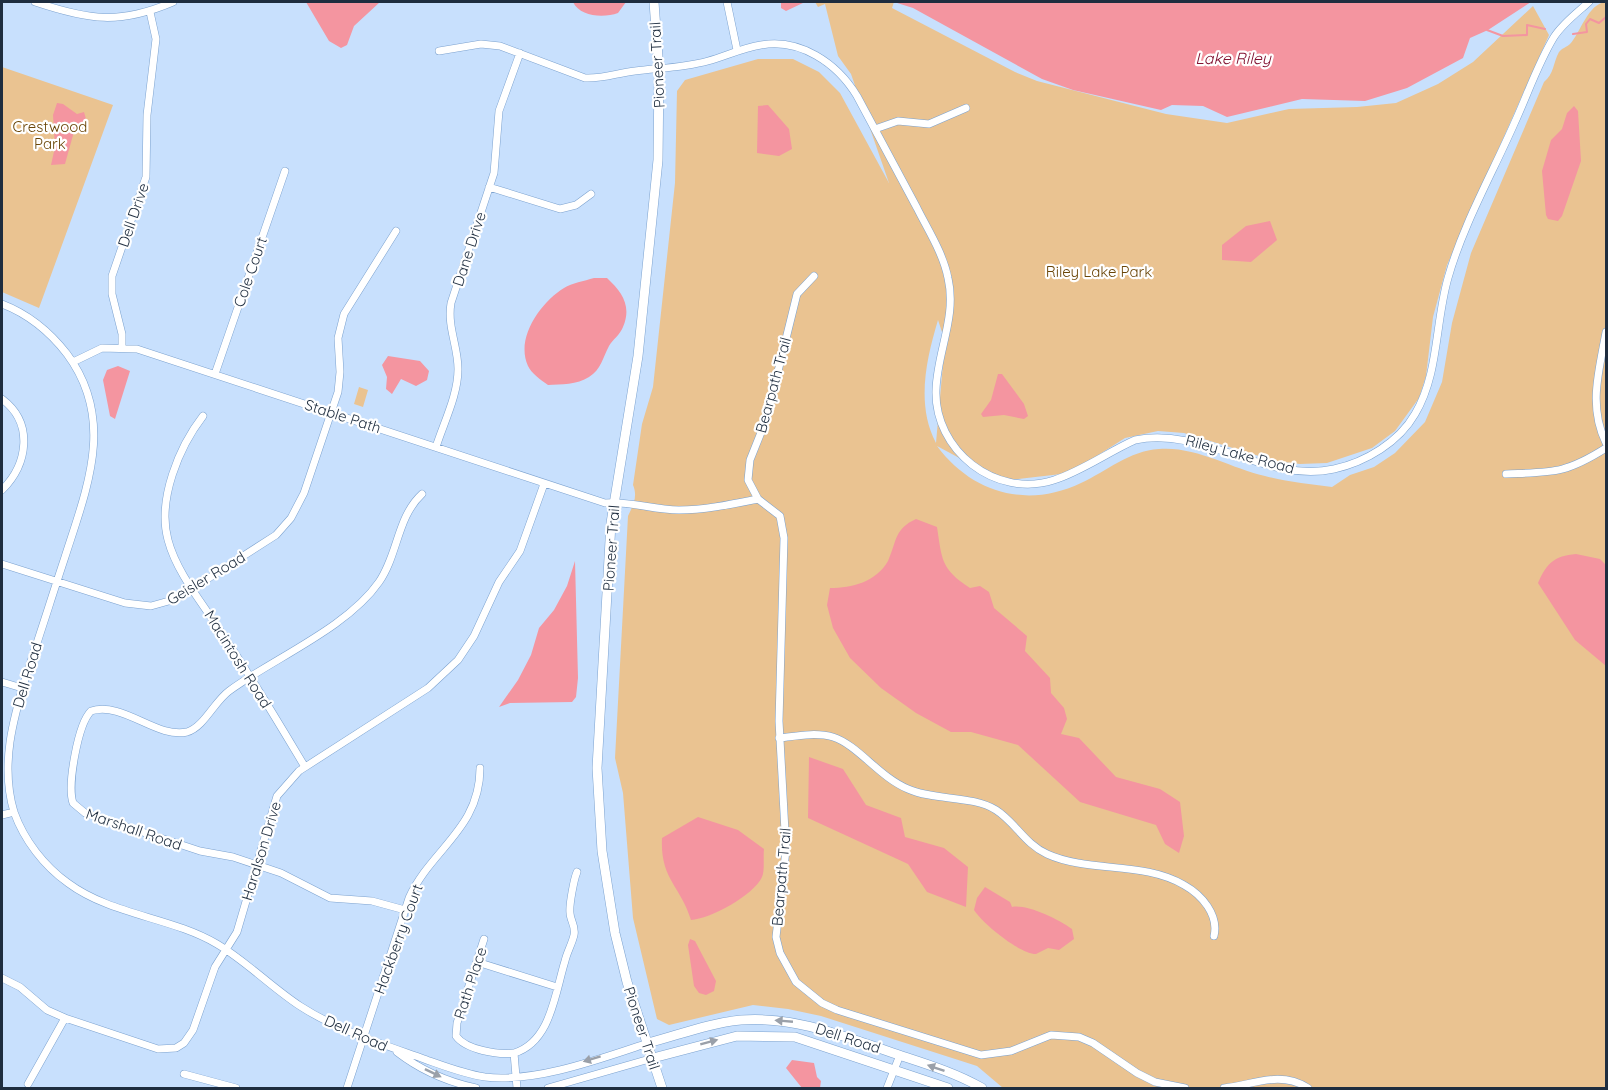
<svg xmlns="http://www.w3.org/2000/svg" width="1608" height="1090" viewBox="0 0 1608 1090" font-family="Quicksand,sans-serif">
	<rect width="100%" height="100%" fill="#c8e0fd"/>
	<path fill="#eac391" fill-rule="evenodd" d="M815,2H894L892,8L1015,72L1037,81L1166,114L1227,123L1289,109L1357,107L1396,103L1438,84L1473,62L1533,6L1549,35L1447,265L1433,317L1426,376L1419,398L1395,431L1372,448L1327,463L1300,464L1275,461L1184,433L1158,431L1125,438L1070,473L1002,481L937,446C972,493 1027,509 1081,483C1107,471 1129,451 1159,449C1196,446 1230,468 1265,476C1287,482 1310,484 1332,487L1350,475L1374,467L1395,453L1425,422L1442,382L1452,323L1471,253L1544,82C1554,74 1553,63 1559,52C1562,48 1567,47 1570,44C1580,34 1588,3 1606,2V1088H1003L977,1066L821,1016L788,1009L753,1005L669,1025L657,1019L633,918L623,793L615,758L628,516C633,505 638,497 633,485L642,424L653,387L675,183L677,91L685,80L758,59H793L819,72L840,93L889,183L851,74L838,56L825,4L818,7ZM938,320L945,341L936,443C916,405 926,360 938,320Z
		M2,67L113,105L39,308L2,292Z
		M359,387L368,390L363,407L354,404Z"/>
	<path fill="#f495a0" d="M306,2H380L354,26L347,45L341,48L329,41Z
		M573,2H626L618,13C604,18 580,17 573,2Z
		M781,2H805L786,11L781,8Z
		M894,2H1531L1488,30L1470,38L1463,58L1407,88L1365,101L1302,99L1227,117L1203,106L1172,105L1161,110L1073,90L1042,79L913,8Z
		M57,103L63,104L77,114L84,112L86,119L75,128L65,164L51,165L55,147L53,115Z
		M768,105L789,129L792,149L779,156L757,153L758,106Z
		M1574,106L1578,111L1581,161L1562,216L1558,221L1548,219L1546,215L1542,171L1551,140L1562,129L1567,113Z
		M1270,221L1277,240L1251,262L1222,260V245L1246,226Z
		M594,278H607C622,292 632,306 623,327C620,335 613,339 609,346C603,357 601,370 589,377C577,385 561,384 548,385C541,380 531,373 528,366C515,338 541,302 564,288C572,283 584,281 594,278Z
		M388,356L420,361L429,371L427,380L416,386L401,379L392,394L386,389L387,377L382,365Z
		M118,366L130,371L115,419L110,416L103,380L107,370Z
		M998,374H1002L1024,404L1028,416L1024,419L1004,415L983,417L981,414L991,400Z
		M916,519L937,527C942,560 941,569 970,588L980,586L989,592L994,608L1027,636L1025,651L1050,678L1051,693L1064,708L1067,719L1061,734L1079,738L1116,777L1160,789L1180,802L1184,836L1179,853L1165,844L1156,825L1080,802L1018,745L971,732H951L916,713L881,688L850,658L833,628L827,605L830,588C852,588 876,582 888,561C897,541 894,529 916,519Z
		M1576,554L1600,559L1606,565V666L1575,640L1538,583C1547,563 1554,556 1576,554Z
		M575,561L578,678L576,697L572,702L510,703L499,707L518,680L531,655L539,628L554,610L567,586Z
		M809,757L843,769L866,805L901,818L905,837L944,848L968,867L966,907L927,892L908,864L808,818Z
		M698,817L738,830L764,849C763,857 765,870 762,877C754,895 710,919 691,920C680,885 660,879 662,838Z
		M985,887L1010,902L1012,907C1027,904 1058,919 1072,929L1074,939L1059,950L1048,948L1036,954C1020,954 983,924 974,910L977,898Z
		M690,939L695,941L716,981L714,991L706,995L699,993L694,986L688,945Z
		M792,1060L814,1063L817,1077L821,1081L820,1088H802L786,1068Z"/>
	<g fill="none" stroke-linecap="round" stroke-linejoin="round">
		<path stroke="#f495a0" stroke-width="2" d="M1487,30L1503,36L1527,35V25L1545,29
			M1573,34L1587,32L1586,24L1590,19L1599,23L1606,17"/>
		<g stroke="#7ca2cf" stroke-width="8">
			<path id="minor" d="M35,2C89,20 119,25 173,2
				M727,2L737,50
				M439,51L481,44L500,46L585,78C603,79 617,73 635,71C659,68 683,68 708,61C726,56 742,48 761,45C800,38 837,63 857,96C877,133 897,170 917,208C928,230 943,253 948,278C957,317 937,352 936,390C934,450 995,499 1054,480C1082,471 1108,452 1135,440C1204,426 1266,484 1334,469C1366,462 1399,442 1415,414C1439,374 1435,323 1448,278C1463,225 1492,174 1514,124C1527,96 1538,63 1554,37C1563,23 1578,12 1589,2
				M875,129L898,121L929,124L966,108
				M489,187L560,209L576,205L591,194
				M2,304C28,314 50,332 67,354C116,420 87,488 65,557C52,596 40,635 27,673C13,719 0,765 14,812C24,840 44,866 68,883C111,915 171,917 217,944C246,961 271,987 300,1006C337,1030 382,1044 424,1059C444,1066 464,1074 485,1077C535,1083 600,1059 648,1043
				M1606,332C1599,371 1588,406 1606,443
				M122,346V334L112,294V276L146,177L147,115L156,39L150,12
				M73,362L102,348L137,349L605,503C631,501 653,510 679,510C705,510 733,504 758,499L780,516L784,538L779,721L786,850L776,937L780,953L796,982L822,1003L837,1010L981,1055L1011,1051L1051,1035L1079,1037L1093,1043L1137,1073L1155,1082L1185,1088
				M215,374L285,171
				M2,399C34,423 28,464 2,490
				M203,416C179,447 157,500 168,540C177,574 204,605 223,635C252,678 278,722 305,767
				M436,447C444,422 458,395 458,369C458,346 447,327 451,303L494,173L499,111L520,53
				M1506,474C1553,472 1565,474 1606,448
				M758,499L748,480L750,460L766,420L797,294L814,276
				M2,564L125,603L151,606L176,599L276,535L291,518L304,493L338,392L340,372L338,338L344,314L396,231
				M2,682L22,688
				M779,738C796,736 816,732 833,737C858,745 879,777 908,789C935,801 972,795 996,810C1015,822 1025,844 1047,854C1089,873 1143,861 1184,885C1202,895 1219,915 1214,936
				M2,815L14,812
				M405,910L372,901L330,898L281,873L233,857L200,851L85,813L73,803C67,785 78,724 91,711C123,701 157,739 187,732C204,727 214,702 229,691C274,658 347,628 379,582C398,555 397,517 422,494
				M484,939L457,1023L456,1036C466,1050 498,1055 514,1053
				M477,962L557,987
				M2,978L20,987L47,1010L65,1018L158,1049L176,1048L184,1043L193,1030L215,967L237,932L277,796L299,771L428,688L458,660L474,636L499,582L520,551L544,484
				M397,1052C419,1069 448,1082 476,1088
				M184,1074L236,1088
				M28,1084L65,1018
				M347,1088L409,898C431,849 480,829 480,768
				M517,1088L514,1053C551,1042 555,993 565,961C567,952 572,944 574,935C576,926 570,920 570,913C569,905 574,879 577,872
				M548,1088L653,1058
				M887,1088L900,1055
				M1224,1088C1253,1085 1280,1070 1308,1088"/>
		</g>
		<g stroke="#7ca2cf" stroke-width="10">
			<path id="major" d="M654,2L659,71L658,160L638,356L611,523L597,768L602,851L615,933L627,982L662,1088
				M648,1043C679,1035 709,1023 741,1020C795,1016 843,1036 893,1053C923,1063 954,1072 982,1088
				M653,1058L737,1036L795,1037L948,1088"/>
		</g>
		<use href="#minor" stroke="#fff" stroke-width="7"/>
		<use href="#major" stroke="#fff" stroke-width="9"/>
	</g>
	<defs><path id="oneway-solid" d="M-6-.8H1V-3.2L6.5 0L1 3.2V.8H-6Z" transform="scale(1.5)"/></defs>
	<g fill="#9aa0a9">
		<use href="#oneway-solid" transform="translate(784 1021) rotate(-175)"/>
		<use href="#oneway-solid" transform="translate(709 1042) rotate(-15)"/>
		<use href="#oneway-solid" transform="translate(592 1059) rotate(163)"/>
		<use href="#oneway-solid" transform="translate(936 1068) rotate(-161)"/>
		<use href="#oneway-solid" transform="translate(433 1073) rotate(26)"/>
	</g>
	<g text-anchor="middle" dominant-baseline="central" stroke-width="4.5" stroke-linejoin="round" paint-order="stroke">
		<g font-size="15" fill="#1e2d3f" stroke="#fff">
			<text transform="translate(657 65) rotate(-93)">Pioneer Trail</text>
			<text transform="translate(133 215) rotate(-71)">Dell Drive</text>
			<text transform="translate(469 249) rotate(-72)">Dane Drive</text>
			<text transform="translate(250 272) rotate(-71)">Cole Court</text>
			<text transform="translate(773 385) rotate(-75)">Bearpath Trail</text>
			<text transform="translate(343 416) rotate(18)">Stable Path</text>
			<text transform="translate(1240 454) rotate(15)">Riley Lake Road</text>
			<text transform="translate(611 548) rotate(-86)">Pioneer Trail</text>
			<text transform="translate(206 578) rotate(-31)">Geisler Road</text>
			<text transform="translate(238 659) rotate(58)">Macintosh Road</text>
			<text transform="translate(27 675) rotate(-73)">Dell Road</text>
			<text transform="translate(134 829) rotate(19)">Marshall Road</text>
			<text transform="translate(261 851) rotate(-73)">Haralson Drive</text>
			<text transform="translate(781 877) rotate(-85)">Bearpath Trail</text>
			<text transform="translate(398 939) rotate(-70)">Hackberry Court</text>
			<text transform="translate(470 983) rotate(-72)">Rath Place</text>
			<text transform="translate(642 1028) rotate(72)">Pioneer Trail</text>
			<text transform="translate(356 1033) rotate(24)">Dell Road</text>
			<text transform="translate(848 1038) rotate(18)">Dell Road</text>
		</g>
		<g font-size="15" fill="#6a4507" stroke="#fff">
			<text x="50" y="126">Crestwood<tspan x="50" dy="17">Park</tspan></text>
			<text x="1099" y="271">Riley Lake Park</text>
		</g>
		<g font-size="16" font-style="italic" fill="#811130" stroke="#fff">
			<text x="1233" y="58">Lake Riley</text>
		</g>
	</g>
	<rect width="1608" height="1090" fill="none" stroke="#1e2d3f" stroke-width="6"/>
</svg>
